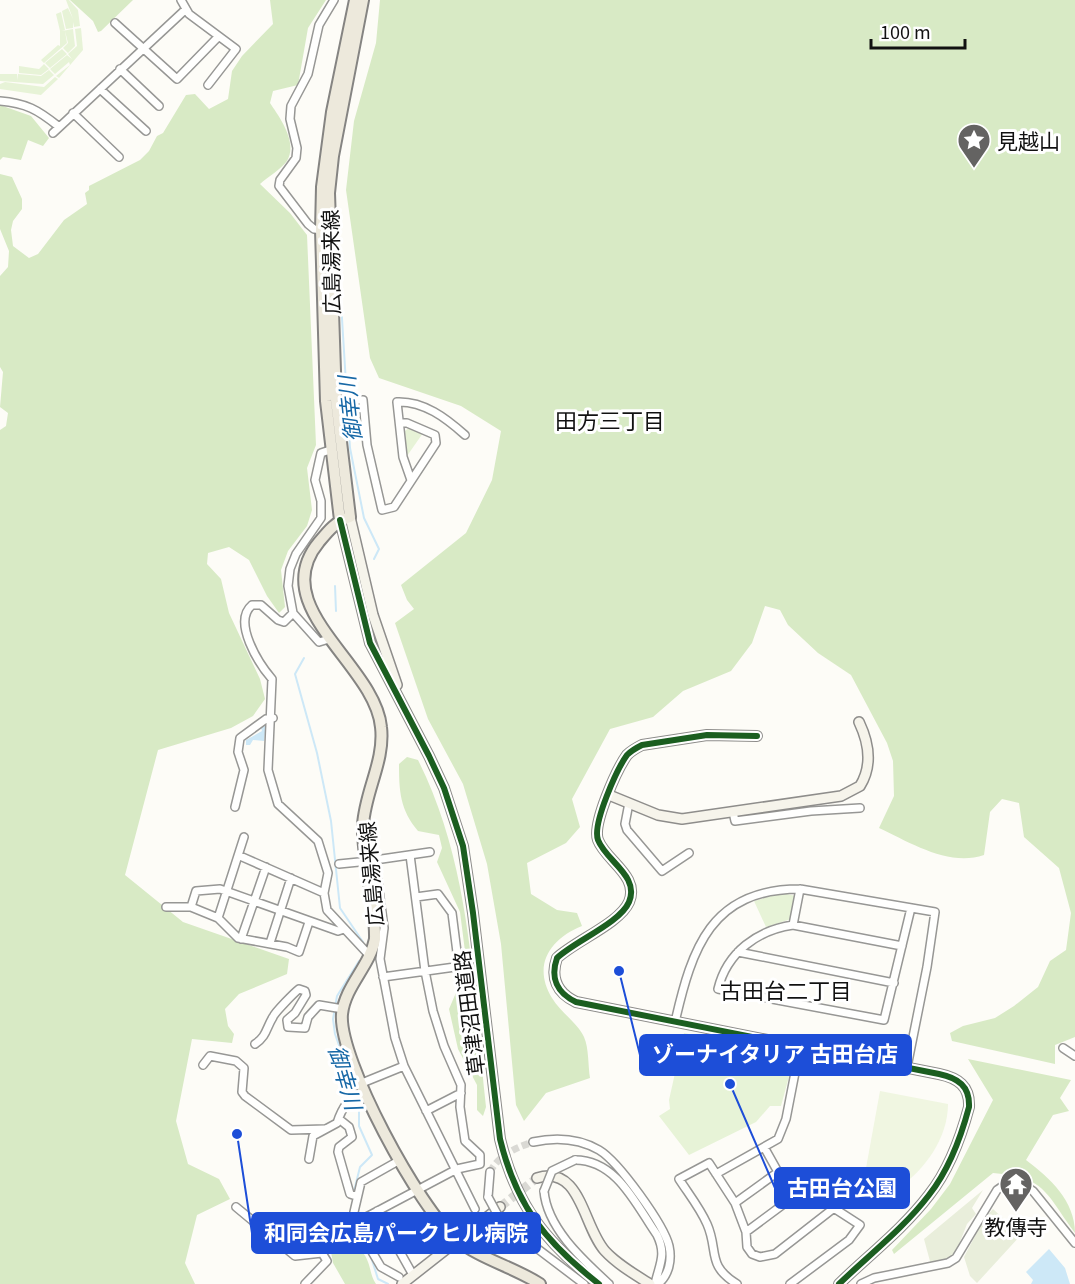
<svg xmlns="http://www.w3.org/2000/svg" width="1075" height="1284" viewBox="0 0 1075 1284" font-family="Georgia,'Noto Sans JP',serif">
	<rect width="100%" height="100%" fill="#fdfcf7"/>
	<path fill="#e7f3d7" d="M66,0H69L78,10L80,26L74,27L73,22V28L66,29L62,11L68,8L73,19Z
		M61,12L65,30L62,31L73,29L75,46L68,53L63,48L68,43L65,31L67,43L44,63L41,60L58,45L60,46V31L56,14Z
		M81,28L83,50L59,78L56,76L70,65L69,62L55,74L50,69L67,55L72,59L68,54L77,46L75,29Z
		M62,49L67,54L50,68L45,63Z
		M44,64L49,69L41,75L19,73V66L39,69Z
		M49,70L54,75L43,84L0,81V74H17V80L18,74L41,76Z
		M55,77L58,79L41,95L0,89V84L5,82L44,87Z
		M410,427L423,433L407,456L405,431Z
		M782,893L796,896L791,919L766,927L754,901Z
		M684,1033L791,1054L794,1058L781,1106H770L756,1122L689,1155L659,1116L670,1109L669,1100Z"/>
	<path fill="#d8eac5" d="M70,0H133L101,31L98,32L93,21Z
		M270,0H326L308,28L298,85L273,91L270,103C280,118 298,142 287,161C281,169 268,177 260,184L290,213L307,235L316,445L307,468L312,510L307,526L288,551L281,570L285,607L279,613L267,596L249,560L229,547L208,553L207,564L221,579L229,613L260,679L265,699L253,716L231,728L158,750L125,875L183,922L289,959L287,974L239,994L225,1009L228,1026L234,1034L232,1043L192,1039L176,1121L188,1164L219,1179L230,1199L197,1215L185,1263L195,1284H0V430L6,426L8,413L0,407L3,372L0,367V276L8,267L9,251L0,229V174L12,177L22,199V209L13,221L11,230L13,246L29,258L38,254L64,220L87,204L85,193L89,190V186L140,160L149,151L157,136L163,133L186,95L195,94L209,109L228,99L232,71L242,56L273,24Z
		M380,0H1075V1037L1055,1045V1064L952,1041L950,1033L963,1026L995,1018L1014,1006L1038,987L1050,961L1066,950L1071,913L1059,868L1024,837L1019,803L1002,799L990,812L984,855C949,867 911,843 879,828L894,796L893,761L887,743L851,675L818,653L788,625L780,610L765,606L752,643L731,671L683,691L653,717L610,729L572,799L580,827L566,843L527,863L531,894L557,910L577,913L582,926C550,939 532,965 552,998C560,1012 577,1022 584,1037C589,1048 588,1066 590,1078L546,1093L524,1121L516,1105L501,944L487,864L463,784L428,719L395,623L414,609L407,600L401,585L466,533L492,480L501,431L461,406L379,378L370,358L346,190L354,121L376,43Z
		M0,105L31,116L49,138L43,146L28,140L21,160L3,157L0,160Z
		M407,757L418,760C472,867 473,990 486,1107L483,1116L477,1110V1085L458,1049L449,1009L467,967L460,912L437,862L442,848L439,835L418,831C400,810 399,791 399,764Z
		M968,1059L1071,1080L1060,1098L1069,1111L1053,1115L1026,1160C1050,1178 1075,1201 1075,1233C1046,1194 1046,1177 993,1173L894,1254L892,1250L931,1209L950,1184L993,1100Z
		M326,1234C342,1238 363,1245 368,1262C371,1270 371,1277 376,1284H345L333,1263L331,1252C321,1245 304,1255 287,1242L289,1238Z"/>
	<path fill="#e9eedb" d="M983,1190L972,1208L976,1214L967,1224L954,1257L931,1265L924,1239Z
		M993,1209L1021,1235L977,1283L970,1276L964,1257L984,1219Z"/>
	<path fill="#f0f6e1" d="M880,1091L948,1104C948,1138 925,1169 899,1188L866,1168Z"/>
	<path fill="#cde8f7" d="M266,724L264,741L253,740L250,745H246V740L262,731L261,728Z
		M1049,1249L1065,1268L1070,1284H1031L1033,1280L1026,1272Z"/>
	<g fill="none" stroke-linecap="round" stroke-linejoin="round">
		<path stroke="#cde8f7" stroke-width="2" d="M338,254L350,448L364,518L379,549L374,559
			M335,586L336,611
			M304,658L295,674L317,753L331,821L340,908L363,942
			M354,1191L360,1167L372,1155L359,1126V1102L335,1034L333,1019L337,996L359,961
			M349,1213V1225L371,1257L378,1279L388,1284"/>
		<path stroke="#dad9d4" stroke-width="7" stroke-dasharray="7 3.5" stroke-linecap="butt" d="M490,1172C499,1155 515,1148 533,1142"/>
		<path stroke="#dad9d4" stroke-width="9" stroke-dasharray="9 4.5" stroke-linecap="butt" d="M500,1207L537,1178"/>
		<g stroke="#979795" stroke-width="10">
			<path id="street" d="M181,0L189,14L236,49L208,85
				M115,23L177,79L218,37
				M120,69L159,106
				M100,89L146,131
				M0,101C26,103 38,110 58,126
				M73,113L119,157
				M53,133L186,9
				M323,230L314,229L308,224L279,186L280,180L296,158L297,148L290,119L291,106L308,74L319,25L334,0
				M335,400H363L367,445L382,510L394,507L436,443L435,435L407,423H400
				M411,480L403,457L397,402C424,401 446,418 465,435
				M293,613L284,622L278,620L261,605H252C232,622 259,664 272,679L268,770L278,804L318,841L328,873L324,893L327,910L370,956
				M329,639L319,642L293,613L288,586L290,569L296,554L321,518V501L315,480L321,453L330,450
				M629,803L625,824L627,830L662,871L689,853
				M235,807L244,770L238,752L240,738L266,719L273,718
				M733,812L735,821L811,811L860,808
				M430,852L375,860L384,928L380,959L395,1038L404,1066L475,1209
				M240,856L324,893
				M339,864L359,862
				M166,907H191L218,918L238,938L287,947L299,952L309,922
				M191,907L196,891L220,889L338,931L344,929
				M218,918L244,837
				M793,925L800,889
				M241,939L266,867
				M270,943L291,878
				M902,946L793,925C758,930 727,952 718,989L884,1020L911,908
				M738,952L894,983
				M383,977L455,967L458,960L452,913L438,894L416,897
				M675,1022C692,948 711,889 800,889L935,912L927,967L907,1067
				M255,1044C267,1036 266,1028 273,1017C275,1012 295,992 299,989L305,991L306,995L295,1013L287,1020L288,1027L305,1028L308,1017L319,1005L343,1009
				M1063,1048L1075,1056
				M203,1065L210,1056L236,1061L244,1068L242,1092L245,1096L291,1130L325,1129
				M362,1083L404,1066
				M426,1111L461,1093
				M339,1119L349,1127L352,1137L339,1147L338,1152L350,1194L356,1196
				M533,1142C556,1137 578,1138 599,1150C619,1162 664,1225 669,1246C672,1260 669,1275 658,1284
				M764,1147L778,1172L860,1225L849,1240L790,1284
				M309,1159L313,1136L337,1123C342,1108 348,1097 365,1092
				M575,1160C617,1160 636,1205 657,1235C667,1255 659,1265 655,1284
				M716,1174L778,1139L786,1119L800,1047
				M544,1191C547,1228 583,1260 609,1284
				M488,1197L490,1172
				M735,1203L778,1172
				M236,1207L295,1256L322,1253L327,1261L305,1284
				M377,1211L413,1275
				M501,1221L584,1284
				M355,1223L457,1169L480,1164V1155L465,1141L460,1107L461,1085L444,1046L433,1011L425,971L410,855
				M746,1232L804,1189
				M399,1277L381,1267L355,1223L354,1212L361,1182L400,1160
				M737,1284C706,1265 719,1251 707,1224C700,1208 688,1193 679,1179L709,1163L735,1203L746,1232L747,1247L752,1254L760,1257L775,1254L834,1208
				M861,1284L874,1278L948,1263L956,1258L997,1190C1009,1181 1021,1182 1033,1191L1075,1243"/>
		</g>
		<g stroke="#8e8d8b" stroke-width="12">
			<path id="secondary" d="M350,517L373,615L397,685
				M340,520L370,643L429,756L444,788L463,846L473,913L500,1139C516,1205 545,1242 599,1284
				M757,736L707,735L642,745C636,748 632,750 627,755C617,769 592,824 598,840C606,861 640,876 629,902C620,923 575,941 557,958C550,978 557,993 576,1002L939,1074C958,1078 970,1086 969,1107C961,1137 948,1171 929,1195C904,1228 869,1255 839,1284
				M609,795L658,815L682,819L841,796L860,786C873,765 869,743 859,722
				M537,1178C581,1164 583,1227 605,1251C617,1264 634,1274 650,1284
				M402,1284L500,1207"/>
		</g>
		<g stroke="#858482" stroke-width="14">
			<path id="primary" d="M363,0L333,156L329,193L336,400L350,517C336,521 328,531 319,542C265,607 375,664 381,727C385,761 365,791 363,825C362,863 376,901 375,939C370,966 345,986 342,1014C338,1059 420,1210 456,1239C480,1259 514,1267 540,1284
				M340,520L326,401L321,230L322,187L332,112L355,0"/>
		</g>
		<use href="#street" stroke="#fffffe" stroke-width="7"/>
		<use href="#secondary" stroke="#f6f4eb" stroke-width="9"/>
		<use href="#primary" stroke="#ede9dc" stroke-width="10"/>
		<g stroke="#979795" stroke-width="10" stroke-linecap="butt">
			<path id="street-bridge" d="M544,1191L552,1171L575,1160
				M488,1197L501,1221"/>
		</g>
		<use href="#street-bridge" stroke="#fffffe" stroke-width="7"/>
		<g stroke="#fff" stroke-width="10">
			<path id="cycleway" d="M340,520L370,643L429,756L444,788L463,846L473,913L500,1139C516,1205 545,1242 599,1284
				M757,736L707,735L642,745C636,748 632,750 627,755C617,769 592,824 598,840C606,861 640,876 629,902C620,923 575,941 557,958C550,978 557,993 576,1002L939,1074C958,1078 970,1086 969,1107C961,1137 948,1171 929,1195C904,1228 869,1255 839,1284"/>
		</g>
		<use href="#cycleway" stroke="#1b5e20" stroke-width="6"/>
	</g>
	<defs>
		<g id="sight-pin" transform="scale(1.725)"><path d="M0 17L-7.5 6A9.5 9.5 0 1 1 7.5 6Z" fill="#646362" stroke="#fff"/><path d="M0-6L1.8-2.2L6-1.7L2.9 1.2L3.7 5.4L0 3.3L-3.7 5.4L-2.9 1.2L-6-1.7L-1.8-2.2Z" fill="#fff"/></g>
		<g id="temple-pin" transform="scale(1.725)"><path d="M0 17L-7.5 6A9.5 9.5 0 1 1 7.5 6Z" fill="#646362" stroke="#fff"/><path d="M0-6L5-2H3V0L6.5 2.5H4V6H1.5V3h-3V6H-4V2.5H-6.5L-3 0V-2H-5Z" fill="#fff"/></g>
	</defs>
	<g fill-rule="evenodd">
		<use href="#sight-pin" x="974" y="140"/>
		<use href="#temple-pin" x="1016" y="1184"/>
	</g>
	<g text-anchor="middle" dominant-baseline="central" stroke-width="6" stroke-linejoin="round" paint-order="stroke">
		<g font-size="21" fill="#111" stroke="#fff" text-anchor="start">
			<text x="997" y="140">見越山</text>
			<text x="1016" y="1226" text-anchor="middle">教傳寺</text>
		</g>
		<g font-size="21" fill="#111" stroke="#fff">
			<text transform="translate(330 262) rotate(-91)">広島湯来線</text>
			<text transform="translate(370 874) rotate(-95)">広島湯来線</text>
			<text transform="translate(468 1013) rotate(-97)">草津沼田道路</text>
		</g>
		<g font-size="22" font-style="italic" fill="#1768a6" stroke="#fff">
			<text transform="translate(348 409) rotate(-96)">御幸川</text>
			<text transform="translate(347 1077) rotate(74)">御幸川</text>
		</g>
		<g font-size="22" fill="#111" stroke="#fff">
			<text x="610" y="419">田方三丁目</text>
			<text x="786" y="989">古田台二丁目</text>
		</g>
	</g>
	<path fill="none" stroke="#1d4ed8" stroke-width="2" d="M619 971L640 1055M730 1084L775 1188M237 1134L252 1233"/>
	<g fill="#1d4ed8" stroke="#fff" stroke-width="2">
		<circle cx="619" cy="971" r="6"/>
		<circle cx="730" cy="1084" r="6"/>
		<circle cx="237" cy="1134" r="6"/>
	</g>
	<g fill="#1d4ed8" stroke="#1d4ed8" stroke-width="2">
		<rect x="640" y="1035" width="271" height="40" rx="6"/>
		<rect x="775" y="1168" width="134" height="40" rx="6"/>
		<rect x="252" y="1213" width="288" height="40" rx="6"/>
	</g>
	<g font-size="22" text-anchor="middle" font-weight="bold" fill="#fff">
		<text x="775" y="1062">ゾーナイタリア 古田台店</text>
		<text x="842" y="1196">古田台公園</text>
		<text x="396" y="1241">和同会広島パークヒル病院</text>
	</g>
	<path d="M871 39v9h94v-9" fill="none" stroke="#111111" stroke-width="3"/>
	<text x="880" y="39" font-size="18" fill="#111111" stroke="#ffffff" stroke-width="4.5" paint-order="stroke">100 m</text>
</svg>
